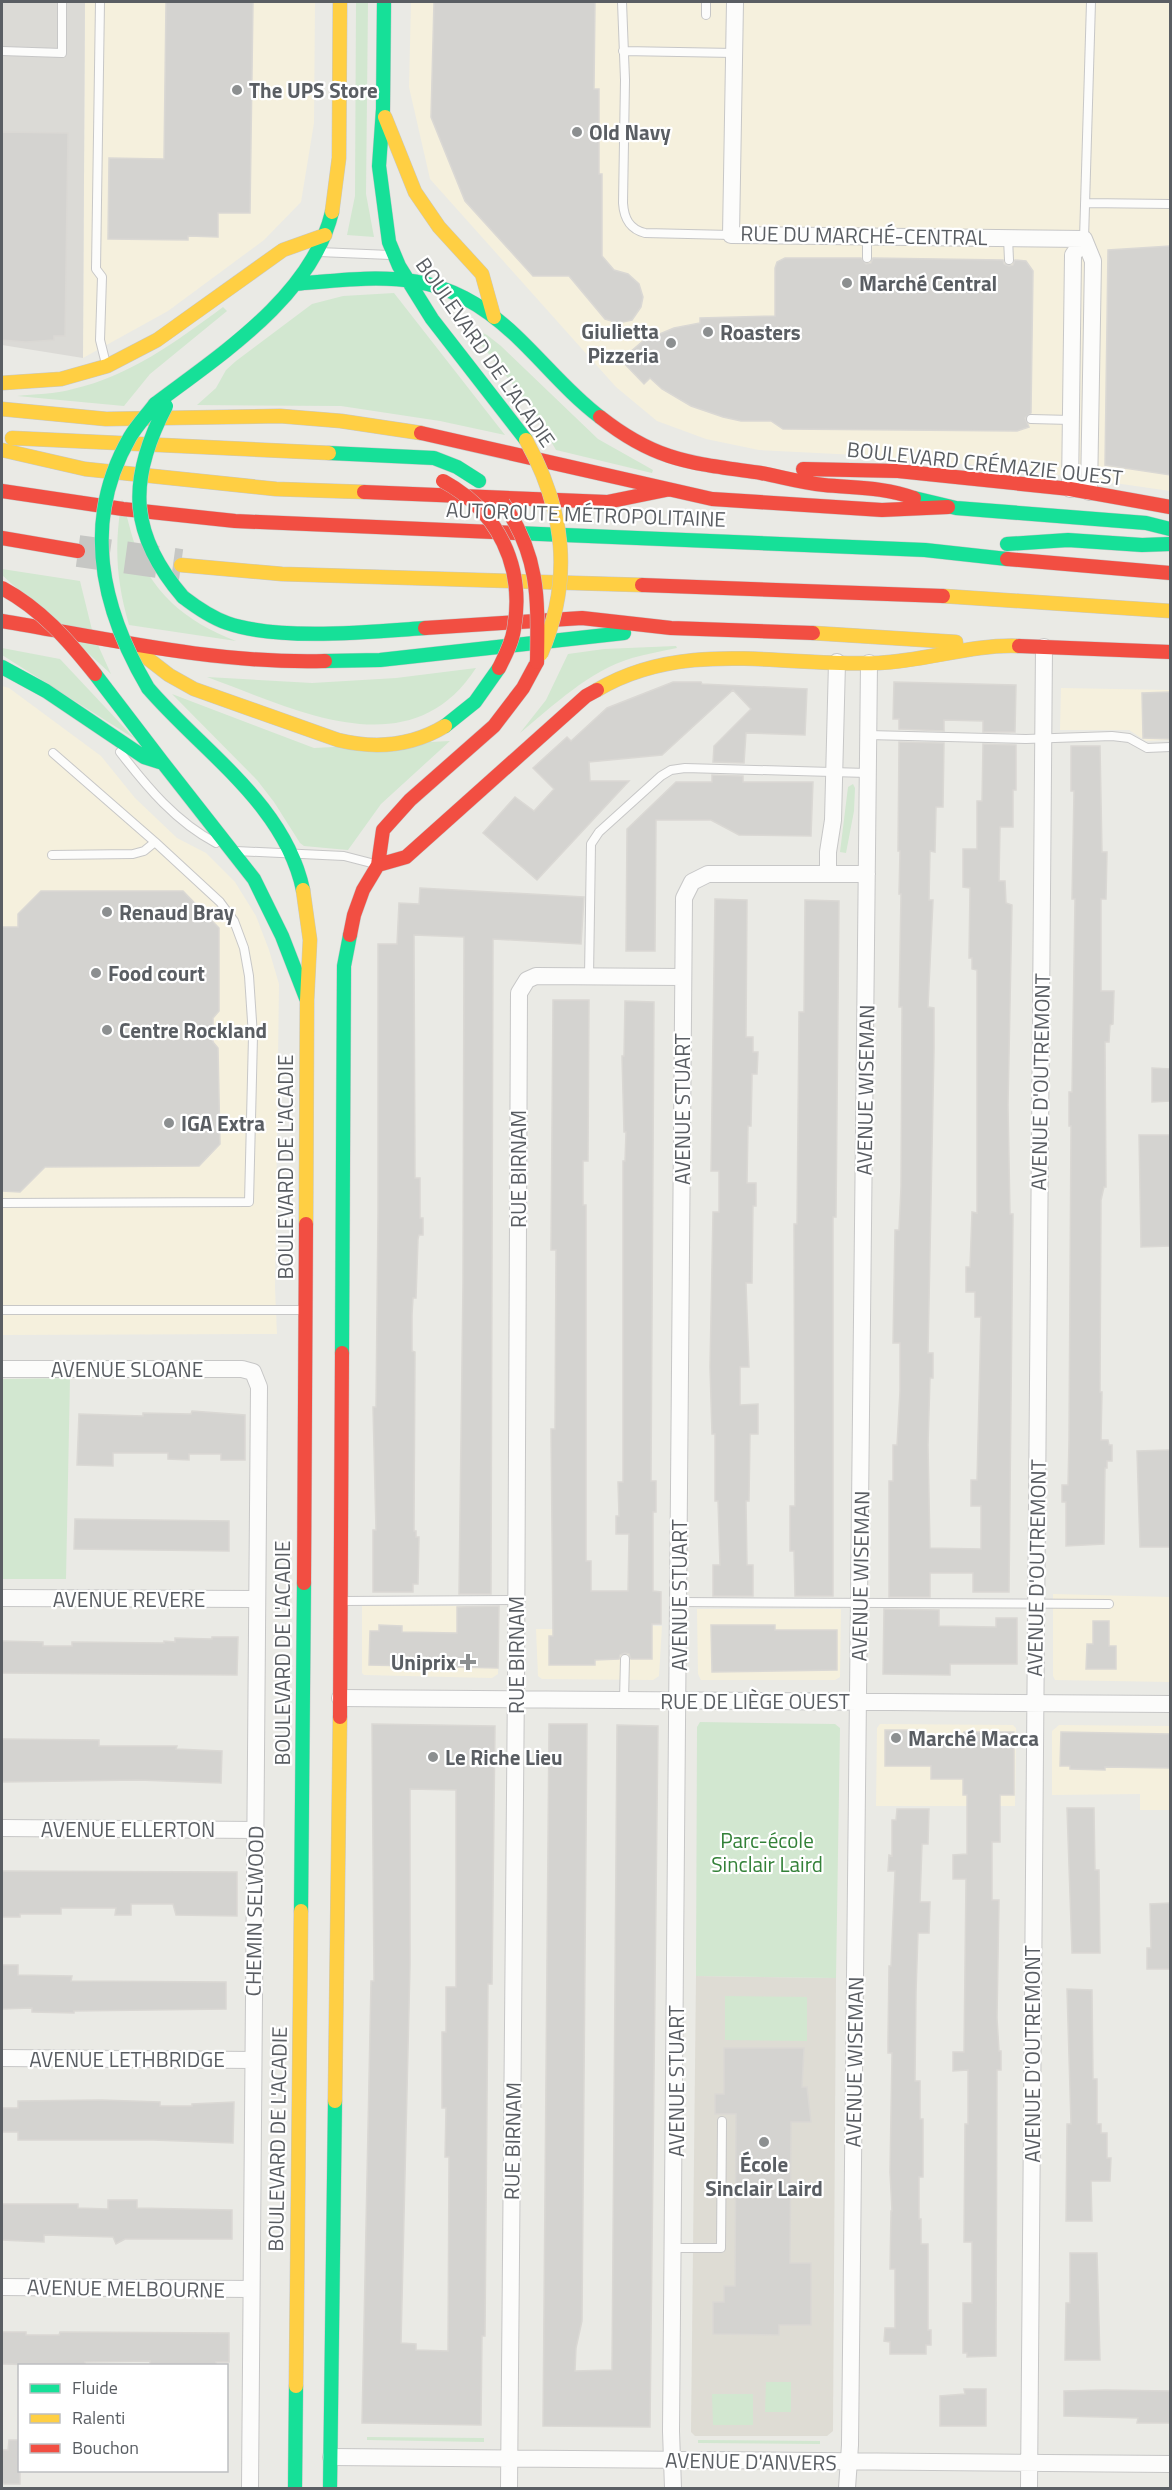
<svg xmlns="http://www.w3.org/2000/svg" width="1172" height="2490" viewBox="0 0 1172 2490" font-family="'Titillium Web',sans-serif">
	<rect width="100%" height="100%" fill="#eaeae5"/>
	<path fill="#f5f0dd" d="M85,2H315L314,123L301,202L264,240L168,311L83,358Z
		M411,2H1170V491L1011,468L857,455L759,450L706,439L657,421L616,387L430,179L409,87Z
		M2,686L9,688L101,756L135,798L177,838L206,853L235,882L256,916L269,950L279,984L275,1288L277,1334L2,1335Z
		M1061,688L1170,690V740L1146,741L1129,730H1060Z
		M1053,1594L1170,1597V1682L1055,1680L1053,1676Z
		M362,1606H499L498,1674L492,1678L364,1675L362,1673Z
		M697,1609H841L840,1677L835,1680H701L698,1674Z
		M594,1624L662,1626L659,1676L653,1680L542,1679L538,1676L536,1629H593Z
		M880,1724L1013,1725L1016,1728L1015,1806H876L877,1728Z
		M1059,1725L1170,1726V1810H1140V1794L1052,1795V1731Z"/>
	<path fill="#dbdad6" d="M2,2H85L83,358L2,345Z"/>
	<path fill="#dedcd4" d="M696,1976L836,1978L833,2431L827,2436H695L691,2432Z"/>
	<path fill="#d2e7d0" d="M356,2H368L366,194L374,237L347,235L355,196Z
		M394,293L505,435L440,421L341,406L197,405L216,388L226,370L236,361L312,304L343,296Z
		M223,307L227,311L150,374L124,406L17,396C35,394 55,394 73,389C130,376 177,341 223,307Z
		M466,325L487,335L501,346L598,439L653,470L652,473L556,450L532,409Z
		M122,499C126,512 129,526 133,539C149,592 186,622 236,641L129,625C116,580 114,545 122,499Z
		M2,569L80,581L93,634L111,674L2,575Z
		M676,646L677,648C662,651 646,654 632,658C589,671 554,705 520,733L546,700L568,654L604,649Z
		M2,648L60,659L135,739L2,655Z
		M476,668C410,770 295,709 207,677L312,683L396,678Z
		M172,694L314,748L450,741L381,804L348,850L304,846L300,843L274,802L257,780Z
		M853,784L855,788L854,811L846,853L840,852L848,787Z
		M70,1378L66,1579H2V1379Z
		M700,1722L835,1724L840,1728L836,1978L696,1976L697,1727Z
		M725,1996L807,1997V2041L725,2040Z
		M766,2382H791V2412H765Z
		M712,2394H753V2425H713Z
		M367,2437L484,2438V2442L367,2440Z
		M698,2440L820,2441V2444L698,2443Z"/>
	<path fill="#d4d3d0" stroke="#dad8d4" stroke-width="1.5" fill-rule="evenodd" d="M166,2H253L250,213H218V237L188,236V240L108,239L109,158L164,159Z
		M434,2H595L594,89H599V174H602V256L614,270L628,274L639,284L643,297L641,307L632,320L618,323L605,319L569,276H533L465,201L431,117Z
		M2,132L68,133L65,336H54V340L26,342L2,340Z
		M1170,246V475L1105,465L1108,250Z
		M785,258H861L866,264L871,263L873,258L1003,260L1004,264L1009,266L1013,265L1015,260L1026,261L1033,271L1031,413L1025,418L1029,427L1017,431L783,429L771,421H741L723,417L691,406L662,389L650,378L644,384L621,360L643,341L674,328L700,323V318L775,316V268L777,262Z
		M673,682H701L702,684L807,689L805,735L746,733L744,763L713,762L714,746L751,709L733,690L662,755L589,762L590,781H629L537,880L483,833L515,797L534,811L554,789L533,768L567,737L571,741L607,708Z
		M894,682L1016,685L1015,732H983V721L944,720V731L899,729V719H893Z
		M1170,692V739L1143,738L1142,693Z
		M899,742L944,743L943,807H936L935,852L930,851L929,900H933L928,1007L934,1008V1049L928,1353H933V1378H930L928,1445L930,1548L981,1549V1506H971V1480H977L981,1317H975V1292H966V1267H970L972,1212L977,1213V970L972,969V958H969L970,888L963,887V849H977V801H982L983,744L1016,745V790H1013V827H1000L999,881H1005L1006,903L1012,905L1008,1105L1010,1214H1013L1009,1592H973V1573H930V1597H889V1481H893V1445H897L900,1391V1343H893L895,1230H899L901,1187L902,1007H899L901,894H899L900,851H898Z
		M1071,746H1100L1102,852H1107L1106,899H1101V991H1114L1113,1024L1110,1025L1109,1042H1105L1106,1187H1104L1101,1200L1100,1392H1102L1101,1440H1108L1109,1445H1112V1461H1107V1468H1105L1104,1544L1066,1546V1502H1062V1485H1068L1069,1440L1071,1126H1069V1092H1072L1075,899H1072L1074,791H1071Z
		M712,775L743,776V782H813L811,836L739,835L711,820H656L655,951H626L627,829L676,782H712Z
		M420,888L584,897L581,944L493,939L491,1594H459L463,1283L464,937L414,935L415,1178H420V1218H423V1235H419L418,1239L416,1298H413L412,1315V1351L415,1352L414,1531H416V1537H419L418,1584H413V1592H373V1530H376L373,1407H376L378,1213V944H397L399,903L419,904Z
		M41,891H183L219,928V1011L213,1018V1042L218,1048L220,1144L199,1166L45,1167L20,1192L2,1191V927H18V914Z
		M715,899L747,900L746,1037H753V1052H758L757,1074H752V1081L751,1126H748L747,1183H756V1206H753L752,1283H746L749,1367H740V1405L758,1404V1434H750L749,1501H746L747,1565H753V1596H713V1565H720L718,1501H715V1434H712L710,1367L713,1212H719V1171H711Z
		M805,900L839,901L836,1217H833V1596H795L794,1551H790V1506H795L794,1224H797L799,1012H804Z
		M553,1000H589L588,1161H583V1205H586V1561H591V1591H628L629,1534H616V1516H619L618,1482H623V1161H625L626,1132H624L622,1056H624L625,1001L654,1002L651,1481H656V1512H653V1591L661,1592V1624H652V1659H631L629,1654L625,1653L620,1655L619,1659L595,1660V1665H549V1636H553L551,1429H555L556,1250H551Z
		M1152,1068L1170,1069V1101L1152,1102Z
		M1139,1135H1170V1246L1141,1247Z
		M192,1411L245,1415V1460H221V1454H189V1460L168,1459V1453H113V1466L77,1465L79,1414L143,1416V1413L191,1414Z
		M1170,1450V1547H1140L1137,1451Z
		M75,1519L229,1521V1551L74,1549Z
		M499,1606L498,1668L369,1665L370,1631H379V1625L402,1626V1632L457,1633V1607Z
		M884,1609L939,1610V1626L996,1627V1618H1017V1664H950V1675L883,1674Z
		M1093,1621H1109V1646H1116V1669H1086L1087,1644H1093Z
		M711,1625H775V1630H837V1670L712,1672Z
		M212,1637H238L237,1675L2,1673V1641L43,1642V1646H72V1642L164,1643V1641L175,1642V1638L212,1639Z
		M372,1724L495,1726L492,1984H488L485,2336H482L481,2425L362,2423L371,1981H374ZM410,1789L456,1790V1987H446V2032H442V2108H446L445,2157H449L448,2351L416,2350V2344L401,2343L410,1965Z
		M549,1724H587L582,2321L576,2348L575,2371L612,2370L617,1725L658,1726L650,2427L543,2426Z
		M885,1730H924V1740L963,1739L964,1732H1014V1795H1000V1842H992V1900H999L997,2018L999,2051H1001V2070H997L996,2356L967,2357V2353H963V2303H972V2242H964L965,2124H968V2070L953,2071V2052H964L966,1879H953V1855L967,1854V1795H963V1779H931V1766H885Z
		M1061,1732L1170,1734V1768L1105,1767V1770L1070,1769V1766H1060Z
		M2,1739L99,1740V1746H177L176,1749L222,1751L221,1783L138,1780L2,1782Z
		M1067,1808H1094L1095,1870H1099L1100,1953H1072Z
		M897,1809H929L928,1844H922L920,1902H930L929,1933H918L916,1992L915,2081H920V2119H923V2177H919V2219H921V2244H928V2330H931V2345H926V2354H890V2342L884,2341L885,2328H895V2269H890L891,2211H892L890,2172L892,2053H888V2039L889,1966H891L895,1871H888L889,1855L892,1856V1820H896Z
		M2,1871L237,1872V1916L176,1915L173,1904H131V1915H115L116,1908H61V1914H20V1917H2Z
		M1170,1903V1969H1147V1948H1151L1150,1904Z
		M2,1965H18V1975L72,1976L71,1981L226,1982V2009L74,2011V2013L32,2012V2008L2,2009Z
		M1067,1989L1092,1990L1093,2079H1097V2124H1101V2133H1107V2158H1111L1110,2181H1091L1092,2221H1066L1067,2124H1071Z
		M724,2048H804L802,2087H807L811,2122H791L790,2263H811V2325H779V2335L713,2334V2302H724V2286H735L736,2114H715V2094H724Z
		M101,2100L160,2102V2106H192V2104L234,2102L233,2143L153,2140H18V2132H2V2108H18V2101Z
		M108,2200H137V2208L232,2210V2239H125L116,2244L113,2237L44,2235V2242L2,2240V2204H78V2208L108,2209Z
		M1070,2253H1097L1100,2360H1065L1066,2303H1070Z
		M2,2332H26V2335H59L60,2332L229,2333V2362H216V2366H150V2361L85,2362V2366L2,2364Z
		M964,2389H986V2426H940V2396L965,2394Z
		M1105,2390L1170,2391V2423H1137L1138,2418L1064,2416V2391Z
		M9,2440H20V2484H4L2,2482V2450H8Z"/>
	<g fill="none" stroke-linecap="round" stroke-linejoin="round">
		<path stroke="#c6c7c4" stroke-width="32" stroke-dasharray="32 16" stroke-linecap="butt" d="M78,551L181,565"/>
		<g stroke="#c7c7c7" stroke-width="10">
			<path id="lane" d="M100,2L96,269L102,277L100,340L106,364
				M622,2L625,80L623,203C624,218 629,229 645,233L731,235
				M706,15V2
				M2,51L62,53V2
				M623,51L734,53
				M1085,203L1170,204
				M1008,238L1009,260
				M1084,239L1091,2
				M319,252L390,255
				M867,258V236
				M1031,419L1071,420
				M868,735L1026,739L1112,736L1129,738L1147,748L1170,747
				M120,752C147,787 176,822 216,843
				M53,753L155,842
				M236,851L344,856L375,864
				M589,976L591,844L599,832L661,776L671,770L685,768L867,773
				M2,1203L249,1202L253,1036L249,976L244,948L234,921L220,902L155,842L144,851L133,854L52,855
				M2,1310H304
				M343,1601L517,1600
				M679,1602L1109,1604
				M624,1700L625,1659
				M674,2248H721L722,2121"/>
		</g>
		<g stroke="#c7c7c7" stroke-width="18">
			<path id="street" d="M735,2L731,235L1084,239
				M1084,239L1093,261L1089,492
				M1070,489L1073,255L1084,239
				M828,874V852L833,820L837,662
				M2,1369H242L253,1372L259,1387L250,2488
				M2,1598L256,1599
				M340,1698L1170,1704
				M2,1828L255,1830
				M2,2058L253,2060
				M2,2287L251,2289
				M331,2457L1170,2464
				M509,2488L516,1679L519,993L527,980L536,976L683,977
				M673,2488L671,2431L684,898L692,882L708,874H867
				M847,2488L850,2445L869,663
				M1029,2488L1044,647"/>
		</g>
		<g stroke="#c7c8c8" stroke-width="15">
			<path id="fast" d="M384,2L383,109L379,166L389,242L399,266L432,319L526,440
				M295,284C385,276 442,267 514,334C543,361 568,393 600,417
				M155,404C220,355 312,296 332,212
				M329,453L434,458L457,467L479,481
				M914,498L956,508L1146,523L1170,529
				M516,533L925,550L1007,559
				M1007,544L1068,540L1142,545L1170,544
				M183,597C196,607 210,617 227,623C279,641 369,632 425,628
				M325,661L380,660L624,633
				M2,667L46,691L144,757L163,763L254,879L282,936L306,998
				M95,674L163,763
				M148,688C202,751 285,804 303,890
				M445,726L475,702L499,668
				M342,1353L344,966L350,935
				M301,1911L304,1583
				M295,2488L296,2386
				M330,2488L335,2101"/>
		</g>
		<g stroke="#c7c8c8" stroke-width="15">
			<path id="slow" d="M385,117L415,192L439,227L482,274L494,317
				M332,212L339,158L340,2
				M2,383L61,379L107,366L157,340L283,250L325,235
				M2,409L106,419L280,416L341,421L421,433
				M12,438L329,453
				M2,450L85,469L276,489L364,492
				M181,565L282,574L642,585
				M943,596L1170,611
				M813,633L956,642
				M125,641L169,675L194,689L338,740C375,749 412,746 445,726
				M597,690C685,638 782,667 879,663C926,661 972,644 1019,646
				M303,890L310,940L307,1000L306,1224
				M335,2101L340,1717
				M296,2386L301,1911"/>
		</g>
		<g stroke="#c7c8c8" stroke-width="15">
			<path id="jam" d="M600,417C657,462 692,463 761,473C782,477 802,483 824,485C855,488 884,487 914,498
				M421,433L712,499L882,510L948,507
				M803,469L898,471L1070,489L1170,507
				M2,491L123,509L235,521L516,533
				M364,492L607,502L666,490
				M2,538L78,551
				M1007,559L1170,573
				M642,585L943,596
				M2,621C109,639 216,664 325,661
				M425,628L582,618L671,628L813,633
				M1019,646L1170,652
				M378,865L406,857L586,696L597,690
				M350,935L354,915L363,890L378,865L383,830L410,800L494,726L523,688L537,662
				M304,1583L306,1224
				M340,1717L342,1353"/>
		</g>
		<use href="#lane" stroke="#fcfcfb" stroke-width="8"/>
		<use href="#street" stroke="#fcfcfb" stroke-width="16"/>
		<use href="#fast" stroke="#16e098" stroke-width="14"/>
		<use href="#slow" stroke="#ffcf43" stroke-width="14"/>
		<use href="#jam" stroke="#f24e42" stroke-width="14"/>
		<g stroke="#c7c8c8" stroke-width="15" stroke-linecap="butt">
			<path id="fast-bridge" d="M166,406C128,479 128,533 183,597
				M148,688C101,608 81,522 130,437C137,425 147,415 155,404"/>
		</g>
		<g stroke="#c7c8c8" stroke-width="15" stroke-linecap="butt">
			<path id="slow-bridge" d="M526,440C565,511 573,579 541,654"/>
		</g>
		<g stroke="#c7c8c8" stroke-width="15" stroke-linecap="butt">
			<path id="jam-bridge" d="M443,481C498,511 525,566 514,629C512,643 505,656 499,668
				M503,503C540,557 538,599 537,662
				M2,588C41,609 68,640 95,674"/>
		</g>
		<use href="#fast-bridge" stroke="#16e098" stroke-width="14"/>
		<use href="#slow-bridge" stroke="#ffcf43" stroke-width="14"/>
		<use href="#jam-bridge" stroke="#f24e42" stroke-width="14"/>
	</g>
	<g fill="#8c8f90" stroke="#fff" stroke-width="2">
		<circle cx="237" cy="90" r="6"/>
		<circle cx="577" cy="132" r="6"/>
		<circle cx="847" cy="283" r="6"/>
		<circle cx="708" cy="332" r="6"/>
		<circle cx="671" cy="343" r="6"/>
		<circle cx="107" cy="912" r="6"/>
		<circle cx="96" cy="973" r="6"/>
		<circle cx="107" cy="1030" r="6"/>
		<circle cx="169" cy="1123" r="6"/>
		<path d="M465 1653h6v6h6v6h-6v6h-6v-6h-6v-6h6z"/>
		<circle cx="896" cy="1738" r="6"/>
		<circle cx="433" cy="1757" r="6"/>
		<circle cx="764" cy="2142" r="6"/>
	</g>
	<g text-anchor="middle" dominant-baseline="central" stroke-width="4.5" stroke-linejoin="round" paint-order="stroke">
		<g font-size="21" font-weight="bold" fill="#5a5e63" stroke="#fff" text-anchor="start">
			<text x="249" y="90">The UPS Store</text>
			<text x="589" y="132">Old Navy</text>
			<text x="859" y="283">Marché Central</text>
			<text x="659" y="331" text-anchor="end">Giulietta<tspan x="659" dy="24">Pizzeria</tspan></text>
			<text x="720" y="332">Roasters</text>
			<text x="119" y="912">Renaud Bray</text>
			<text x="108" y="973">Food court</text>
			<text x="119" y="1030">Centre Rockland</text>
			<text x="181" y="1123">IGA Extra</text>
			<text x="456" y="1662" text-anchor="end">Uniprix</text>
			<text x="908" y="1738">Marché Macca</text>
			<text x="445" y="1757">Le Riche Lieu</text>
			<text x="764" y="2164" text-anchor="middle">École<tspan x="764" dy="24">Sinclair Laird</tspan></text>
		</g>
		<g font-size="21" fill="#5a5e63" stroke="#fff">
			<text transform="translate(864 235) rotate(1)">RUE DU MARCHÉ-CENTRAL</text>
			<text transform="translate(486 352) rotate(55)">BOULEVARD DE L'ACADIE</text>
			<text transform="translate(985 463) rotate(6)">BOULEVARD CRÉMAZIE OUEST</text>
			<text transform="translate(586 514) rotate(2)">AUTOROUTE MÉTROPOLITAINE</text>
			<text transform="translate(1040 1082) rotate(-89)">AVENUE D'OUTREMONT</text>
			<text transform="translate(865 1090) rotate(-89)">AVENUE WISEMAN</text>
			<text transform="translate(682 1109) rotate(-90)">AVENUE STUART</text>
			<text transform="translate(285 1167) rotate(-90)">BOULEVARD DE L'ACADIE</text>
			<text transform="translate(518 1169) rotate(-90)">RUE BIRNAM</text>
			<text x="127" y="1369">AVENUE SLOANE</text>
			<text transform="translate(1036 1568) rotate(-89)">AVENUE D'OUTREMONT</text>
			<text transform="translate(860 1576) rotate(-89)">AVENUE WISEMAN</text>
			<text transform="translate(679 1595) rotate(-90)">AVENUE STUART</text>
			<text x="129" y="1599">AVENUE REVERE</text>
			<text transform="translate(282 1653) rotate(-90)">BOULEVARD DE L'ACADIE</text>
			<text transform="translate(516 1655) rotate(-90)">RUE BIRNAM</text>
			<text x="755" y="1701">RUE DE LIÈGE OUEST</text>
			<text x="128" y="1829">AVENUE ELLERTON</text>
			<text transform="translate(254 1911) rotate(-89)">CHEMIN SELWOOD</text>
			<text transform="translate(1032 2054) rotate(-90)">AVENUE D'OUTREMONT</text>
			<text x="127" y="2059">AVENUE LETHBRIDGE</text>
			<text transform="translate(854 2062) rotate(-89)">AVENUE WISEMAN</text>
			<text transform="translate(676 2081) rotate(-90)">AVENUE STUART</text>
			<text transform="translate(277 2139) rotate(-89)">BOULEVARD DE L'ACADIE</text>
			<text transform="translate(512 2141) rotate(-89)">RUE BIRNAM</text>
			<text transform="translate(126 2288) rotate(1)">AVENUE MELBOURNE</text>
			<text transform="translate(751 2461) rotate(1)">AVENUE D'ANVERS</text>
		</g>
		<g font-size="21" fill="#338138" stroke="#fff">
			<text x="767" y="1840">Parc-école<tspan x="767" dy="24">Sinclair Laird</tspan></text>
		</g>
	</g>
	<rect width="1172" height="2490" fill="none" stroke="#5a5e63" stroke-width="6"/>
	<rect x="18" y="2364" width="210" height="108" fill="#ffffff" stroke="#bdbfc1" stroke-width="1.5"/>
	<rect x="30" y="2384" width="30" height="9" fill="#16e098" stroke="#bdbfc1" stroke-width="1.5"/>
	<text x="72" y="2394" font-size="18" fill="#5a5e63">Fluide</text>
	<rect x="30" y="2414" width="30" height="9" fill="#ffcf43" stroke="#bdbfc1" stroke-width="1.5"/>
	<text x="72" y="2424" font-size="18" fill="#5a5e63">Ralenti</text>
	<rect x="30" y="2444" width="30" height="9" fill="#f24e42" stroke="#bdbfc1" stroke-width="1.5"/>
	<text x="72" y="2454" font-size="18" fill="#5a5e63">Bouchon</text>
</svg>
